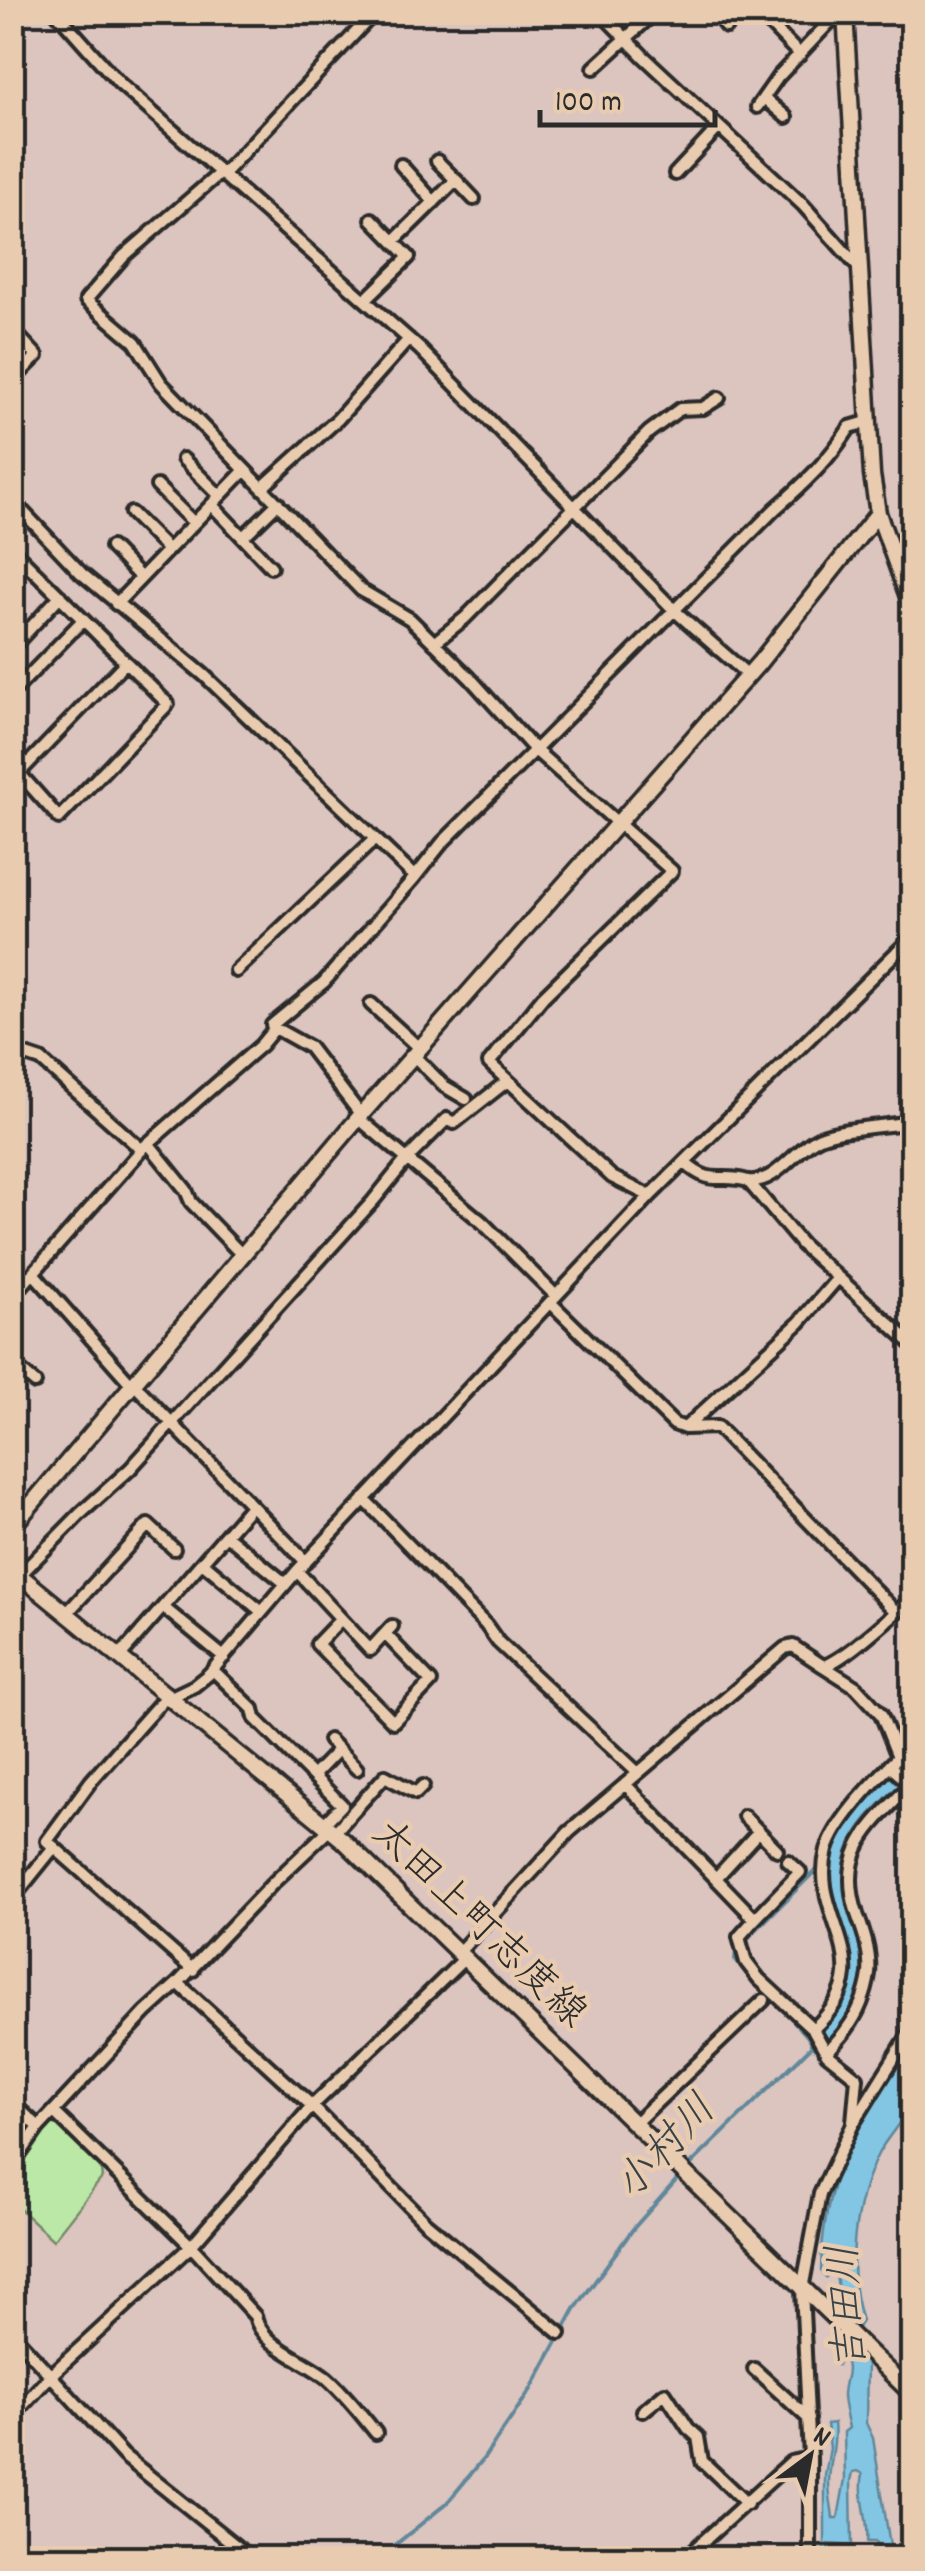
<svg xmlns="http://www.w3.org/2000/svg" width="925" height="2571" viewBox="0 0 925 2571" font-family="Dekko,'Klee One',sans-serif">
	<rect width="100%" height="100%" fill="#dcc4bf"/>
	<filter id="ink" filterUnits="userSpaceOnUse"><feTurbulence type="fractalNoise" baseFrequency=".01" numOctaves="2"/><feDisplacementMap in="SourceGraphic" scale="20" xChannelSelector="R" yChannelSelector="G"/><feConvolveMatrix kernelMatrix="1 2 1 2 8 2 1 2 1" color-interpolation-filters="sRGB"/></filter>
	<g filter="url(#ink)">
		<path fill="#bbe8a6" stroke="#738a68" stroke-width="2.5" d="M56,2119L100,2163L102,2178L53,2240L13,2203C12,2163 24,2143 56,2119Z"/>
		<path fill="#83c6e4" stroke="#60889a" stroke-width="2.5" d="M912,1755V1772C891,1794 858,1820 848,1850C836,1884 852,1909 859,1941C869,1983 851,2026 814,2049L810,2044C820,2029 836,2018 843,2001C869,1942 819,1904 835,1851C845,1814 887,1782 912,1755Z
			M912,2038C912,2056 918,2084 912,2101C905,2120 887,2136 878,2154C854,2203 845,2268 862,2321L857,2329L856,2347L867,2360L866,2423L873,2438L892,2558H882L875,2542H867C870,2520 858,2497 863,2474L858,2471L853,2472L851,2481L852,2546L829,2544L828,2558H825V2476L830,2448L827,2424L834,2423C837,2446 829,2462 829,2483C829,2494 832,2507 833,2518H838L845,2479L844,2432L849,2428C847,2417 843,2406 843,2394C844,2376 852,2372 842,2353L837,2366L835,2330L841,2313L835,2266L826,2277L821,2271C823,2170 860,2120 912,2038Z"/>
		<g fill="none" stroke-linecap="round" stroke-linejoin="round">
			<path stroke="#60889a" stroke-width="4" d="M756,1983L735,1959L736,1950L819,1867
				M781,2006L814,2044
				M686,2169L815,2043
				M379,2558L447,2503L484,2458L531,2389L575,2309L633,2229L680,2176"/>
			<g stroke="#2b2b2b" stroke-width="18">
				<path id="street" d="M56,12L119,83L420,349L675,611L748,675
					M600,12L644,57L803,205L859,268
					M714,12L726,27
					M762,16L800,55
					M594,68L655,12
					M764,98L786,117
					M757,107L778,77L839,12
					M437,161L456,180
					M401,165L434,202
					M220,173L124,256L86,300L135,342L161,383L361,590L410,619L470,678L535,750L775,509C805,483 829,460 850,427L867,422
					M675,174L719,127
					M222,175L375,12
					M394,241L456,180L474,199
					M365,300L409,257L372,219
					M12,329L37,356L12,381
					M183,459L220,496
					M157,486L194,523
					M263,487L338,419L409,339
					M12,500L81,573L204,675L415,877L442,843L535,750L672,871L543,997L489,1063L612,1177L650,1196
					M212,505L271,567
					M131,513L168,550
					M243,537L278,503
					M111,547L141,578
					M12,549L168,704L59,818L12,765
					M116,604L245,470
					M434,643L465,618L649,432L680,409L703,408L719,398
					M12,648L60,596
					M12,693L83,620
					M19,773L126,662
					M236,971L375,839
					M371,1004L420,1049
					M272,1025L324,982L415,877
					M12,1047L14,1051L41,1060L142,1150
					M414,1056L444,1086L466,1099
					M358,1118L483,1223L556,1296
					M148,1143L186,1190L191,1202L243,1256
					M685,1163C713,1188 719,1172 748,1181L802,1245L912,1344
					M748,1181C777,1184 795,1148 820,1137C840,1128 888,1126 912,1122
					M34,1274L133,1386
					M12,1297L145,1146L261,1045L275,1028L309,1047L361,1115
					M550,1302L674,1424L685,1428L717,1427L896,1612
					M12,1363L35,1383
					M134,1384L306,1562
					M685,1428L799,1323L837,1279
					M364,1499L486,1625L498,1642L638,1773
					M226,1535L286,1584
					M202,1562L262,1612
					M297,1571L370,1650L392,1626
					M20,1575L80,1514L130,1469L373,1201L407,1159L447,1119L454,1123L506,1082
					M12,1592L24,1578
					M163,1607L224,1657
					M67,1613L148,1525L174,1549
					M341,1619L317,1644L393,1722L431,1682L385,1634
					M120,1656L251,1506
					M823,1666L856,1687L881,1714L898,1757
					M213,1670L253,1709L255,1718L342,1805L324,1824
					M168,1694L91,1781L47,1841L193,1970
					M171,1697L194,1686L209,1674L297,1571L650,1196L912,937
					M329,1740L357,1769
					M890,1766L911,1785
					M313,1776L338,1750
					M625,1784L755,1919L739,1937L746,1962L759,1979L813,2029L827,2054L857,2078L853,2122
					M744,1816L777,1850
					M330,1829L274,1882L178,1983L312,2106L425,2222L560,2333
					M334,1833L385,1776L416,1793L423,1786
					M716,1878L759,1831
					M12,1899L54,1847
					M755,1919L800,1872L788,1861
					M458,1953L569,1832L785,1648L793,1646L823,1666C844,1661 892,1615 912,1599
					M813,2029C887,1962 808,1919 827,1850C838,1814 887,1770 912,1742
					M827,2054C832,2045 840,2039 846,2030C858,2014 866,1994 869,1974C871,1953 864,1933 857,1914C836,1850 872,1826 912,1783
					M12,2103L39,2127
					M55,2113L191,2246L255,2316C262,2347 304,2359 327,2378C345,2394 361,2414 376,2433
					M634,2124L764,2000
					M12,2166L39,2127L146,2012L178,1983
					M12,2333L124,2456L251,2558
					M754,2369L809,2419
					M643,2411L665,2393L688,2428L698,2437L702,2461L747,2504
					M12,2417L52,2374L191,2246L312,2106L464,1959
					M685,2558L791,2462L810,2458L802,2289L820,2194L853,2124L912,2029
					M810,2558V2458"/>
			</g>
			<g stroke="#2b2b2b" stroke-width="21">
				<path id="secondary" d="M845,12L872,475L878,513L912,608
					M12,1527L361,1115L759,663L878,513
					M12,1569L344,1841L912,2394"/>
			</g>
			<use href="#street" stroke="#e9ccb0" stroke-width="10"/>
			<use href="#secondary" stroke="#e9ccb0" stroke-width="14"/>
		</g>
	</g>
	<g text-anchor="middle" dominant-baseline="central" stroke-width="9" stroke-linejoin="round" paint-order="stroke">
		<g font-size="40" fill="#2b2b2b" stroke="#e9ccb0">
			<text transform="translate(477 1926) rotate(44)">太田上町志度線</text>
		</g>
		<g font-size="42" font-style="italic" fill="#384247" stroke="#e9ccb0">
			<text transform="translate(668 2150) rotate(-47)">小村川</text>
			<text transform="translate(851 2307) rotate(-94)">吉田川</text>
		</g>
	</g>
	<rect width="925" height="2571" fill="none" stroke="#e9ccb0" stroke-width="50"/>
	<rect x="25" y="25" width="875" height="2521" fill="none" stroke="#2b2b2b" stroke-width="4" filter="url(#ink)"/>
	<g transform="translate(810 2456) rotate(32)" stroke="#e9ccb0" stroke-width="8" paint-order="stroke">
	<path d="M0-8L18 38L0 25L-18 38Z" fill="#2b2b2b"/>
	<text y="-15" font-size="28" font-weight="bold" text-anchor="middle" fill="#2b2b2b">N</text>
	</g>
	<path d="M540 110v15h175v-15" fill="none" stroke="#2b2b2b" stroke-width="5"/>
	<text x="555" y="110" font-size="30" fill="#2b2b2b" stroke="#e9ccb0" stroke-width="8" paint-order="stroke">100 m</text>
</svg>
